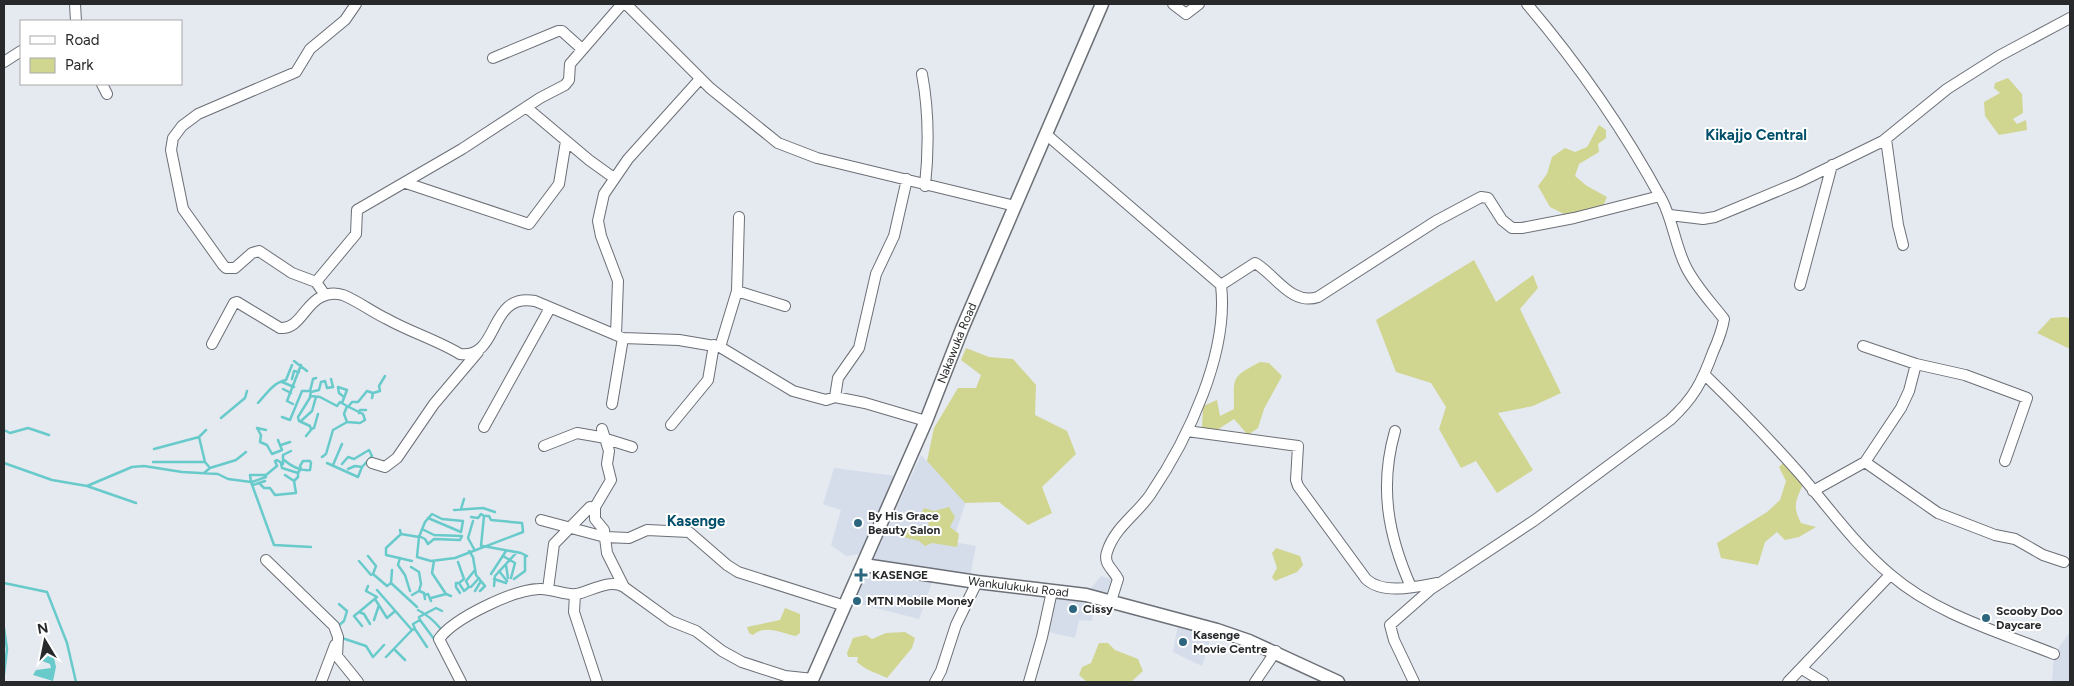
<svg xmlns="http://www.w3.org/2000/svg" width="2074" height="686" viewBox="0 0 2074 686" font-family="Figtree,sans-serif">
	<rect width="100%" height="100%" fill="#e5e9f0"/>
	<path fill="#d5ddeb" d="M921,455L966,501L953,542L976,546L970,576L872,562Z
		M834,468L896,476L865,553L846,556L831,545L841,510L823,504Z
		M868,569L934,577L919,619L852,602Z
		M1101,576L1119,582L1113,598L1088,592Z
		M1051,596L1095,602L1092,621L1079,620L1075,638L1044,631Z
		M1178,624L1213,631L1202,666L1173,652Z
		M2070,632V682H2052L2054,654Z"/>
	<path fill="#d0d690" d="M2008,78L2022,94L2023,113L2013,119L2017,124L2026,120L2027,130L1999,135L1985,116L1984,102L2000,93L1994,88L1995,83Z
		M1599,125L1606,130V138L1598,144L1599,152L1579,164L1575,176L1587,186L1607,197L1603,206L1566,215L1550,207L1538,186L1547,174L1552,157L1565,148L1575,152L1587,147Z
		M1474,260L1496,302L1533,275L1538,288L1520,309L1561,393L1533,406L1498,413L1533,470L1497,493L1476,461L1461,468L1439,429L1446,407L1431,383L1396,372L1376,320Z
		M2064,317L2070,318V349L2037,333L2051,318Z
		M966,348L989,357L1013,359L1036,385L1035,415L1067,431L1076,454L1042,487L1052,513L1028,525L999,502L965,503L927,461L934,428L958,388H976L981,375L961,360Z
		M1260,362L1269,363L1282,376L1264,409L1258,428L1248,435L1234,419L1217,430L1202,428L1203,406L1217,400L1220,416L1234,409C1234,377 1230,378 1260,362Z
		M1784,462L1803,484C1796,501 1792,506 1801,523L1816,527L1799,537L1785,540L1777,532L1765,542L1758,565L1721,558L1717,543L1767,512L1780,500L1786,481L1779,467Z
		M949,507L955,517L950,527L959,534L957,547L932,543L925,546L919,541L903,537L907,529L921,534L929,527L928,521L917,520L916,515L921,514L924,508L934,511Z
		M1276,548L1300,556L1303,565L1297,572L1275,581L1272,577L1277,568L1272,553Z
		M785,608L800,614V633L796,636C781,633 766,624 753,635L749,633L747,627L780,620Z
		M905,632L915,638L912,648L887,678C875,672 867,671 857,662L858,657H848L847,653L853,638L866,635L872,639L886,633Z
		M1099,643H1108L1115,650L1138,659L1143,671L1131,682H1087L1079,675L1082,667L1091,663Z"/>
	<path fill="#68caca" d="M48,656L54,658L56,667L53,681L33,675L36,670L51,668L50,664L42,661Z"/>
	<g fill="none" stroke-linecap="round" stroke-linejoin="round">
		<path stroke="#68caca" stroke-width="2.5" d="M294,361L307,371
			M292,379L294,371L299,372
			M331,379L333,387L327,388L325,381L321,382L319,390L311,392L310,396L320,397L337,406L340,402L347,406L344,414L347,422
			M282,382L294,387
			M283,389L291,393
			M372,398L373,393L380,391L379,386L385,376
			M258,403C268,392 273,383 286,380L292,365
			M342,403L347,390L338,387L339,393L344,397
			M293,404L287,401L301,365
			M348,407L352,402H358L367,391L373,393
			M359,413L360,410H366
			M282,417L290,420L302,391H310L313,379L316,378
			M221,418L245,398L247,391
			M301,421L312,411L316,397
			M311,429L314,428L318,414
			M4,430L10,433L28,428L49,435
			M266,430L257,428L261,435L260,442L267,445L272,454L282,450L278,440
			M306,436L311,430L310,426L299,421L298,417L311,396
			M281,445L290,442
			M154,449L199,437
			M283,455L291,451
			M322,457L326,454L333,430L347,422L360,423L365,420L363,414L347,406
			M284,460C291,466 301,471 310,470L311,463L310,461H303L300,466
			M153,462H205L210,468L204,473
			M205,462L199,437L206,430
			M4,463L52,480L87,486L132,467L144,466L182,472L218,474L228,479L251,482L274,545L311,547
			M327,463L358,477L362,467L372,456L369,450L354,459L348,457L342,464
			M281,464L282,468L298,473L301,468
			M333,465L342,444
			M210,468L236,460L246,452
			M348,469L355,466L362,467
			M285,475L294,481L298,477V473
			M251,482L250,475H266L277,466L275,461L277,460L283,464V455
			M252,482L266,477
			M259,483L264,488H270L275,495L296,493L294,481
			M253,485L265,481
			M87,486L136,503
			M461,509L464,499
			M454,510L483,508L495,512
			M471,517L478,518L481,514L484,516
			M473,521L468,538L474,549
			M400,530L401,534L419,537L417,557L431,561L455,558L523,532
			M401,534L386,548V555L412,561
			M419,536L425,539L428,544L434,539L460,540L462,536L434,535L422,529
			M419,537L425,522L432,514L442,519L463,521L461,532L428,518
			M481,546L484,516H489L491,520L522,523L523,531
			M483,546L521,553L527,556
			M469,551L473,557L476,575L485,586L480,591
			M503,556L515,563L511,578
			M400,558L398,565L405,575L410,591
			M359,561L371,575L373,574L376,566L368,556
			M434,561L432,573L446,594
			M458,562L464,579L459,583L464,591L469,587L466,581L475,570
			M506,565L508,578
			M411,567L419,572L421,584L419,591
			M392,570L391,583L417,607
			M499,571L507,581
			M373,574L387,586L391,583
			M491,574L506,551
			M494,579L506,583
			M514,579L525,571V556
			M4,583L47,592L67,643L76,682
			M459,583H456V587L460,593
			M368,586L366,591L377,597L359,612L364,614L370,624
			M494,586L495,576L517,552
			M471,587L479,578
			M377,590L412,630L415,629L413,624L420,620L419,617L436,608L442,611
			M475,591L481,581
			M412,595L419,591L424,593L425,599
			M425,595L428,594L431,601
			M431,598L446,594L451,596
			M375,599L387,618L395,611
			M418,610C426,614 435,622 441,629L443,628
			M359,612L354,616L362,626
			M374,620L379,605
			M420,620L434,639
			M338,626L344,621L347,611L339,604
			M4,628L7,649L4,674
			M415,629L427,647
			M342,638L366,646L373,657L384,645
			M394,649L405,660
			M386,657L412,630"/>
		<g stroke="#6b6f76" stroke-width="12">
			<path id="minor" d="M75,4L76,21
				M626,4L710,88L778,143L817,158L1015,206
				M1173,4L1186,14L1199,4
				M493,58L558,31H562L582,49
				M4,62L21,51
				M922,74C929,111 929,148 925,186
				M102,84L107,94
				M526,107L589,160L614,178
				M1047,135L1221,285C1229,353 1188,439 1150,495C1136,515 1115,527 1107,552C1103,564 1113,569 1118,579L1111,601
				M1886,139L1898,225L1903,245
				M406,183L529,224L559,184L566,141
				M1670,215L1703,219L1715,217L1799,182L1883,141L1947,89L1999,56L2070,18
				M316,282L356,234L357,210L462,149L540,98L565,85L569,80L570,64L622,4
				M1221,285L1255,263C1275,274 1291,306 1318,297L1436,221L1481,197L1488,198L1502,220L1512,228H1522L1574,218L1660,196
				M1800,285L1832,165
				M737,291L785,306
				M325,295L316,282L292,273L259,251L252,253L235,268H226L223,265L183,209L171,150L173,138L182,126L198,114L296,72L310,49L345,20L356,4
				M616,335L618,281L601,236L598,221L604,194L628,159L700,79
				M212,344L234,303L237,302L280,328C299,330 305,304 321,297C328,293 336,293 343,295C358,301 372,312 387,319C410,332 437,340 460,354C501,359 487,292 535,301L623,338L679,340L720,347L793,391L826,400L835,397L865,403L926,421
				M1863,346L1916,364L1965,375L2027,398L2005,461
				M720,347L737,291L739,217
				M1706,376C1738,407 1770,440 1800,474C1829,508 1856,546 1891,575C1936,614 1999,632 2054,654
				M835,397L838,378L859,348L876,274L894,236L907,179
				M612,404L623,338
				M671,425L708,380L714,345
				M484,427L550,308
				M602,429L609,451L607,464L611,480L595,507V519L604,530L607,553L624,587
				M1187,431L1298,446L1296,480L1298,486L1366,579C1383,595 1416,587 1437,583
				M1395,431C1379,487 1388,535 1411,587
				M544,446L577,433L600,437L632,447
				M1865,462L1901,408L1909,391L1916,364
				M372,463L385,467L397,458L434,404L478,352
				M1813,491L1865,462L1938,513L1995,535L2015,539L2043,555L2064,562
				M541,520L605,537L629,538L647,530L689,532L727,565L738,572L845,606
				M266,560L334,626L338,637L337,656L358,682
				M548,589L554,544L590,507
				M575,594L574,612L597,682
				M1802,669L1823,682
				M321,682L335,645
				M461,682L439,639C454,618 513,590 539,589C552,588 565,596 577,594C591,591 611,578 624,587L671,621L696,631L722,651L742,662L785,676L813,679
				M935,682L941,671L956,625L977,582
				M1029,682L1042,637L1052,591
				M1255,682L1276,651
				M1414,682L1394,640L1390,625L1431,589L1535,520L1670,420C1694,398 1702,382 1713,352C1718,341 1722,332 1724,319C1711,302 1696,287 1686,267C1675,245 1673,221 1662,200C1624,130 1578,64 1527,4
				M1788,682L1890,575"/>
		</g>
		<g stroke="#6b6f76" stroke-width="15">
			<g id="major">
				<path id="s1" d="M864,565L977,582L1086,595L1217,630L1249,641L1338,682"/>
				<path id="s2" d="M811,682L926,421L962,329L1102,4"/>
			</g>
		</g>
		<use href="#minor" stroke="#fff" stroke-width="10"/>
		<use href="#major" stroke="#fff" stroke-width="12"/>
	</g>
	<g fill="#2b657e" stroke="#fff" stroke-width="2">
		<circle cx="858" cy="523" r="5"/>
		<path d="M858.5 567.5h5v5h5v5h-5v5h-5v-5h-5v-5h5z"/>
		<circle cx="857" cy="601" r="5"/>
		<circle cx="1073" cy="609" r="5"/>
		<circle cx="1986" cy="618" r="5"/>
		<circle cx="1183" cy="642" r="5"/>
	</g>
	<g text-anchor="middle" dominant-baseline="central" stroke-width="4" stroke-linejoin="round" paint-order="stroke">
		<g font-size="12" fill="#27292b" stroke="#fff">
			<text stroke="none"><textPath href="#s2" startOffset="369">Nakawuka Road</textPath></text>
			<text stroke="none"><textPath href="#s1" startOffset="156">Wankulukuku Road</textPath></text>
		</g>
		<g font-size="12" font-weight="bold" fill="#27292b" stroke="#fff" text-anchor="start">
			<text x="868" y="516">By His Grace<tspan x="868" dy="14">Beauty Salon</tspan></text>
			<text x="872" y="575">KASENGE</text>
			<text x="867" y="601">MTN Mobile Money</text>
			<text x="1083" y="609">Cissy</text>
			<text x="1996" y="611">Scooby Doo<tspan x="1996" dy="14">Daycare</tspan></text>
			<text x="1193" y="635">Kasenge<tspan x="1193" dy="14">Movie Centre</tspan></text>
		</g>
		<g font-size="15" font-weight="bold" fill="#004f6a" stroke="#fff">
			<text x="1756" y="135">Kikajjo Central</text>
			<text x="696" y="521">Kasenge</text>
		</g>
	</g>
	<rect width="2074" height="686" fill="none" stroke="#27292b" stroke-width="10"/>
	<rect x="20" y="20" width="162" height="65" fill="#ffffff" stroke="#a9a9aa"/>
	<rect x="30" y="36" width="25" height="8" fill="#ffffff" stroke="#a9a9aa"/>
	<text x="65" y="45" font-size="15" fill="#27292b">Road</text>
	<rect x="30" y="58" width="25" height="15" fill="#d0d690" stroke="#a9a9aa"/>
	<text x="65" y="70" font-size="15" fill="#27292b">Park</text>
	<g transform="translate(45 641) rotate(350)" stroke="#ffffff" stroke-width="4" paint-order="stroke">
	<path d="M0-4L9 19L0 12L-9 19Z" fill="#27292b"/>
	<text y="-8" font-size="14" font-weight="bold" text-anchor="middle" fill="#27292b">N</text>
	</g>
</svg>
